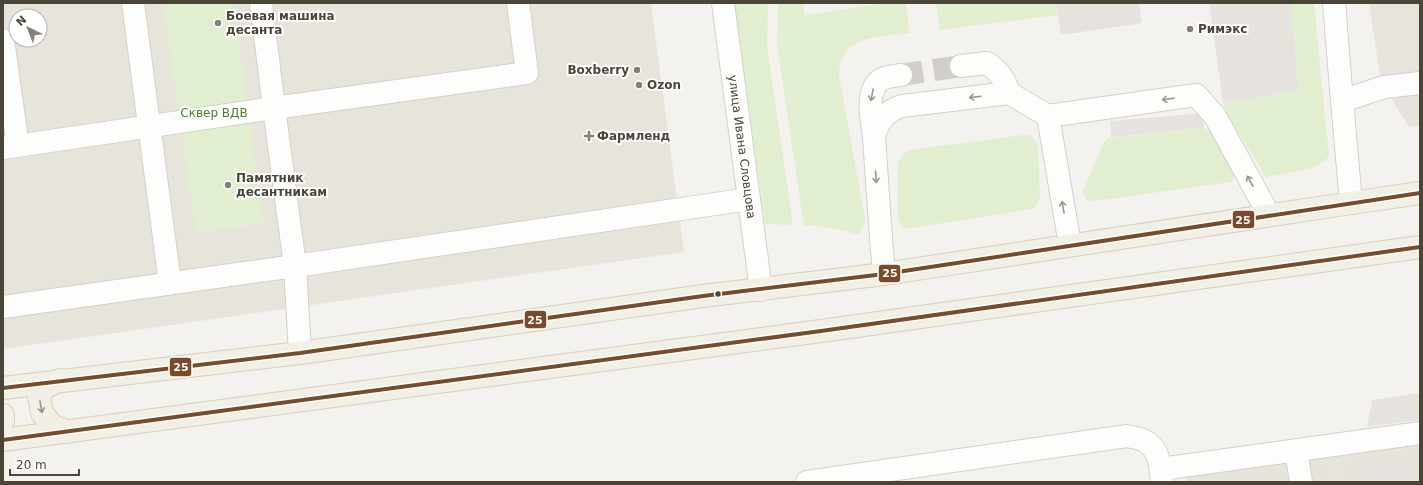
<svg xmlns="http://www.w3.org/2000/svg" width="1423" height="485" viewBox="0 0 1423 485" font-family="'DejaVu Sans',sans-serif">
	<rect width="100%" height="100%" fill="#f4f2ee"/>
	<path fill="#e7e4dc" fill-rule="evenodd" d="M3,3H651L684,252L3,349ZM16,16H40V40H16Z
		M1369,3H1420V71L1380,77Z
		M1420,439V482H1187L1185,470Z"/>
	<path fill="#e1eecf" d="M163,3H233L264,223L196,233Z
		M734,3H768L767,46L793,225L765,224Z
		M778,3H803L805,15L885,3H914L906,4L910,33C880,37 840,35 839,75L865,218L864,226L859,234L820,226H804L777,45Z
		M936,3H1056L1058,15L940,30Z
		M1291,3H1314L1329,157L1314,168L1266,177L1226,112L1223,103L1299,91Z
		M1204,128L1211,132L1236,176L1231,182L1087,202L1083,191L1104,142L1108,138Z
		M1023,135H1028L1032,137L1038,146L1040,199L1034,209L905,229L898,221V162L904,153L910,150Z"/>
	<path fill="#e6e3df" d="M1056,3H1139L1142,23L1061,35Z
		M1209,3H1291L1299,91L1223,103Z
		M1420,83V125L1409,127L1384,87Z
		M1203,113L1204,128L1111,137L1110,121Z
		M1420,393V420L1367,427L1372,400Z
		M1420,454V482H1351L1349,464Z
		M1326,468L1327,482H1211Z"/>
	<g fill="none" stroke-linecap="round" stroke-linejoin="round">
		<path stroke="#d2cfca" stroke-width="22" stroke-dasharray="22 11" stroke-linecap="butt" d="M901,75L961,66"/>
		<g stroke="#d2d0cb" stroke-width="24">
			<g id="minor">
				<path d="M133,3L170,283"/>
				<path d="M518,3L527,73L274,108L295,266L749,199"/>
				<path id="s1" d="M723,3L761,290"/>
				<path d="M1334,3L1342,101L1384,87L1420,83"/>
				<path d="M3,40L18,146"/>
				<path d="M961,66L987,63C999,71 1005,79 1009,93"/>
				<path d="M1342,101L1351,203"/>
				<path d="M1048,116L1196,95L1215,116L1269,215"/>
				<path d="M874,137C872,120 864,90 882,79C888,76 894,76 901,75"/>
				<path d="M3,148L274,108L261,3"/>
				<path d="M884,274L881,238L874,137C878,121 886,111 902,106L1009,93L1048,116L1070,245"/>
				<path d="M3,307L295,266L300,353"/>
				<path d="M1296,450L1301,482"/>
				<path d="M1161,469L1420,433"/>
				<path d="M807,482L1127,436C1132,437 1138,438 1143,440C1160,448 1160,466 1162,482"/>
			</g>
		</g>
		<g stroke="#d6cebb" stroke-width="24">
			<path id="major" d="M60,380L44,388L39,396L42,413L53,426L68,432
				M3,388L300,353L703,296L884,274L1351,203L1420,193
				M3,415V421
				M3,440L821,331L1420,247"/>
		</g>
		<use href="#minor" stroke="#fdfdfc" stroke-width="22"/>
		<use href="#major" stroke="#f2efe6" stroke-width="22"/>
		<g stroke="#fff" stroke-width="7">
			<path id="bus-1" d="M3,388L300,353L703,296L884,274L1420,193
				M3,440L821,331L1420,247"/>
		</g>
		<use href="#bus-1" stroke="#7a4b2a" stroke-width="4"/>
	</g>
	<defs><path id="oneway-shaft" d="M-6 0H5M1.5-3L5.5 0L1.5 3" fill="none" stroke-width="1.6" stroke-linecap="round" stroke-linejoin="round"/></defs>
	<g stroke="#9b9791">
		<use href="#oneway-shaft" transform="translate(872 95) rotate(101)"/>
		<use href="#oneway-shaft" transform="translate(975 97) rotate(173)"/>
		<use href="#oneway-shaft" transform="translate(1168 99) rotate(172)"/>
		<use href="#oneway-shaft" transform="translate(876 177) rotate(86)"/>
		<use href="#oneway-shaft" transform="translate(1250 181) rotate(-119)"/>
		<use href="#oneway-shaft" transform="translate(1063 207) rotate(-100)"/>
	</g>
	<use stroke="#969187" href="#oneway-shaft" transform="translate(41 407) rotate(80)"/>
	<g fill="#868178" stroke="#fff" stroke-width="1.5">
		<circle cx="218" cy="23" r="4"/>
		<circle cx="1190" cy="29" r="4"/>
		<circle cx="637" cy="70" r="4"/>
		<circle cx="639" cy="85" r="4"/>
		<path d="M587 130h4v4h4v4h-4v4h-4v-4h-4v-4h4z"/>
		<circle cx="228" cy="185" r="4"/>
	</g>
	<circle fill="#4b4439" stroke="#fff" stroke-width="1.5" cx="718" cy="294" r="3.5"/>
	<g text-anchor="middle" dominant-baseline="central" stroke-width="4" stroke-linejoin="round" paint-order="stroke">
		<g font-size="12" font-weight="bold" fill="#4b4439" stroke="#fff" text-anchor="start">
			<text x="226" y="16">Боевая машина<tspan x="226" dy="14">десанта</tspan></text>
			<text x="1198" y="29">Римэкс</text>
			<text x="629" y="70" text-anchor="end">Boxberry</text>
			<text x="647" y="85">Ozon</text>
			<text x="597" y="136">Фармленд</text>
			<text x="236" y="178">Памятник<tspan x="236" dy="14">десантникам</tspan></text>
		</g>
		<g font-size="12" fill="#4a7f2a" stroke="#fff">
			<text x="214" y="113">Сквер ВДВ</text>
		</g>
		<g font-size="12" fill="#4b4439" stroke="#fff">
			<text stroke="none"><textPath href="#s1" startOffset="145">улица Ивана Словцова</textPath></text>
		</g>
	</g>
	<g stroke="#fff" stroke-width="1.5">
		<rect x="1232" y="210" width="23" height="19" rx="4" fill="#7a4b2a"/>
		<rect x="878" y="264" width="23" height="19" rx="4" fill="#7a4b2a"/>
		<rect x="524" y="310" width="23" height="19" rx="4" fill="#7a4b2a"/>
		<rect x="169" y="357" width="23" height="20" rx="4" fill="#7a4b2a"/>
	</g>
	<g font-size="11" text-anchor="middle" font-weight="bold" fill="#fff">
		<text x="1243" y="224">25</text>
		<text x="890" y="277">25</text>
		<text x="535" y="324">25</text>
		<text x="181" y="371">25</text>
	</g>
	<rect width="1423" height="485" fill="none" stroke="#4b4439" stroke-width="8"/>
	<g transform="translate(28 28) rotate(317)"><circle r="19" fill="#ffffff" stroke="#b7b4b0"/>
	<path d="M0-3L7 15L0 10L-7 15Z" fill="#868178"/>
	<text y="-6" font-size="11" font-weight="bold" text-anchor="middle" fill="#4b4439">N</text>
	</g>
	<path d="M10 469v6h69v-6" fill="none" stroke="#4b4439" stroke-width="2"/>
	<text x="16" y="469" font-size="12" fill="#4b4439" stroke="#ffffff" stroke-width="3" paint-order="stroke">20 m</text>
</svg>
